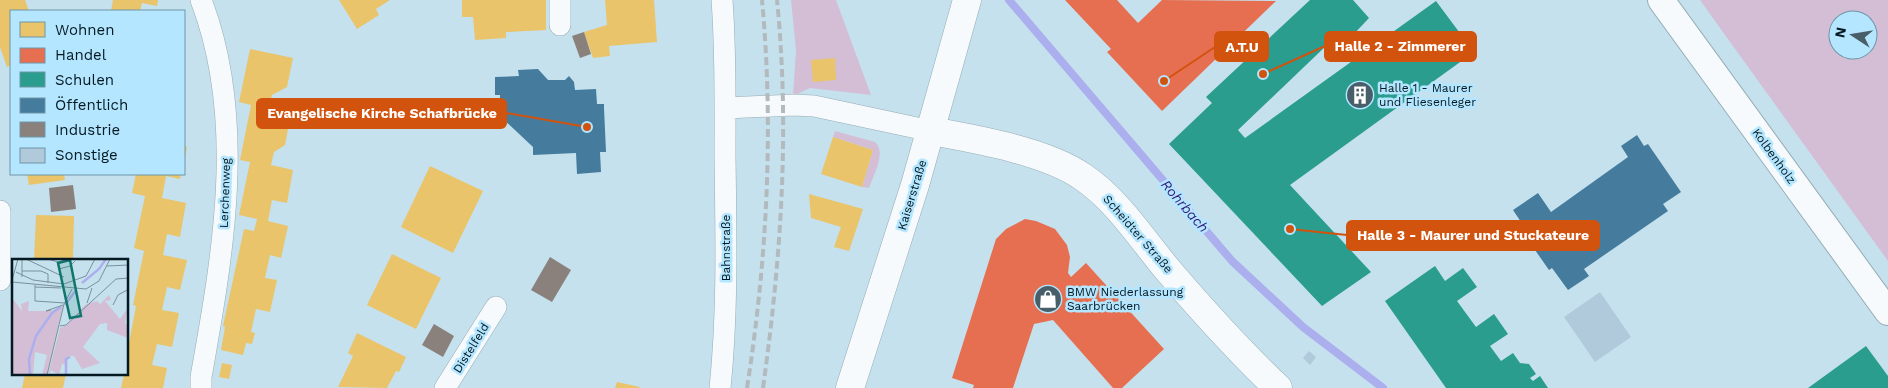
<svg xmlns="http://www.w3.org/2000/svg" width="1888" height="388" viewBox="0 0 1888 388" font-family="'Work Sans',sans-serif">
	<rect width="100%" height="100%" fill="#c5e1ee"/>
	<path fill="#d4bed6" fill-rule="evenodd" d="M791,0H836L871,95L810,88L793,96L796,50Z
		M1700,0H1888V261L1725,35ZM1838,20H1868V50H1838Z
		M835,131L875,142C887,152 873,176 869,188L862,187L873,150L833,137Z"/>
	<path fill="#e9c46a" d="M0,0H25L29,11H11V65L7,67L0,47Z
		M113,0H158L157,6L142,3L140,11H111Z
		M339,0H390L376,9L379,15L357,29Z
		M462,0H546V30L506,32V38L475,40L473,17H462Z
		M605,0H654L657,42L609,46L610,56L593,58L584,32L607,25Z
		M250,49L293,58L287,87L272,95L269,108L291,113L285,145L274,152L271,165L293,170L287,203L272,200L268,221L288,226L281,258L270,255L265,278L277,280L270,312L256,309L251,332L255,333L252,344L246,343L243,355L221,350L225,327L223,326L244,229L254,231L257,219L239,215L250,162L240,160L251,105L239,102Z
		M835,58L836,80L813,82L811,60Z
		M833,137L873,150L862,187L821,174Z
		M184,146L187,147L185,158H184Z
		M430,166L483,191L453,253L401,227Z
		M27,174H64L65,180L29,185Z
		M136,174H181L180,179L166,176L162,198L186,203L180,237L167,234L163,255L187,260L180,290L167,287L162,310L179,313L172,347L157,344L152,365L167,368L163,388H121L124,374H128V348L136,306L133,305L144,251L134,248L145,196L132,193Z
		M809,194L863,209L849,251L834,247L841,227L811,218Z
		M36,215L74,216L73,260H34Z
		M392,254L441,278L416,329L367,305Z
		M357,333L406,357L399,372L396,371L387,388L338,387L353,356L348,353Z
		M222,363L232,365L229,379L219,377Z
		M25,374H66L63,388H22Z
		M617,382L640,387L639,388H615Z"/>
	<path fill="#e76f51" d="M1065,0H1117L1138,23L1162,0L1276,1L1162,111L1107,52L1111,49Z
		M1025,219L1036,221L1055,229L1067,245L1070,257L1068,273L1071,277L1086,263L1164,349L1122,388H1113L1053,320L1034,324L1013,388H973L974,385L952,378L996,239L1006,229Z"/>
	<path fill="#2a9d8f" d="M1310,0H1353L1369,18L1337,52L1328,44L1238,130L1245,138L1436,1L1474,52L1290,185L1371,272L1322,306L1169,144L1212,103L1206,97Z
		M1435,266L1445,281L1463,268L1477,287L1457,301L1476,327L1494,314L1508,334L1490,346L1501,361L1513,353L1520,363L1529,364L1536,374L1530,378L1533,381L1540,376L1548,388H1446L1385,301Z
		M1866,346L1888,376V388H1808Z"/>
	<path fill="#457b9d" d="M538,69L548,80H565L569,76L574,82L575,90L596,89L597,104H604V108L606,152H600L601,172L577,174L576,153L533,155V147L500,116V95H495V77L519,76L518,70Z
		M1637,135L1644,146L1648,144L1681,192L1663,204L1668,211L1584,269L1589,276L1568,290L1552,268L1549,270L1528,240L1531,237L1513,210L1538,193L1551,212L1628,157L1621,146Z"/>
	<path fill="#8a817c" d="M584,32L591,54L580,58L572,36Z
		M73,185L76,209L51,212L49,188Z
		M550,257L571,270L552,302L531,290Z
		M434,324L454,336L443,357L422,345Z"/>
	<g fill="none" stroke-linecap="round" stroke-linejoin="round">
		<path stroke="#acafed" stroke-width="8" d="M1009,0L1232,261L1303,327L1383,388"/>
	</g>
	<path fill="#b0cadc" d="M1600,292L1631,337L1595,362L1564,317Z
		M1309,351L1316,357L1310,365L1303,358Z"/>
	<g fill="none" stroke-linecap="round" stroke-linejoin="round">
		<g stroke="#96acb5" stroke-width="22">
			<path id="minor" d="M201,0C247,120 223,254 201,377V388
				M560,0V25
				M725,108L794,105L814,106L931,131
				M0,211V280
				M445,388L496,307
				M720,388C728,311 726,233 725,156C725,104 726,52 722,0"/>
		</g>
		<g stroke="#96acb5" stroke-width="28">
			<path id="tertiary" d="M1661,0L1888,312"/>
		</g>
		<g stroke="#96acb5" stroke-width="29">
			<path id="secondary" d="M931,131C975,139 1046,151 1083,177C1117,200 1141,238 1167,269C1202,310 1239,351 1278,388
				M850,388L915,185L967,0"/>
		</g>
		<use href="#minor" stroke="#f6fafc" stroke-width="21"/>
		<use href="#tertiary" stroke="#f6fafc" stroke-width="26"/>
		<use href="#secondary" stroke="#f6fafc" stroke-width="28"/>
		<path stroke="#b3babe" stroke-width="4" stroke-dasharray="8 4" stroke-linecap="butt" d="M747,388C767,260 774,129 762,0
			M763,388C781,259 790,130 777,0"/>
	</g>
	<defs>
		<g id="building-disc" transform="scale(1.4375)"><circle r="9.5" fill="#485f69" stroke="#b4e7ff"/><path d="M-4-6H4V6H1V3H-1V6H-4ZM-2.5-4.3h1.7v1.8h-1.7ZM.8-4.3h1.7v1.8H.8ZM-2.5-1h1.7V.8h-1.7ZM.8-1h1.7V.8H.8Z" fill="#fff"/></g>
		<g id="shop-disc" transform="scale(1.4375)"><circle r="9.5" fill="#485f69" stroke="#b4e7ff"/><path d="M-5-2.5h2.3a2.7 3.5 0 0 1 5.4 0H5L5.5 6h-11ZM-1.5-2.5h3a1.5 2.3 0 0 0-3 0Z" fill="#fff"/></g>
	</defs>
	<g fill-rule="evenodd">
		<use href="#building-disc" x="1360" y="95"/>
		<use href="#shop-disc" x="1048" y="299"/>
	</g>
	<g text-anchor="middle" dominant-baseline="central" stroke-width="5" stroke-linejoin="round" paint-order="stroke">
		<g font-size="12" fill="#051922" stroke="#b4e7ff" text-anchor="start">
			<text x="1379" y="88">Halle 1 - Maurer<tspan x="1379" dy="14">und Fliesenleger</tspan></text>
			<text x="1067" y="292">BMW Niederlassung<tspan x="1067" dy="14">Saarbrücken</tspan></text>
		</g>
		<g font-size="12" fill="#051922" stroke="#b4e7ff">
			<text transform="translate(1774 156) rotate(54)">Kolbenholz</text>
			<text transform="translate(225 193) rotate(-88)">Lerchenweg</text>
			<text transform="translate(912 195) rotate(-73)">Kaiserstraße</text>
			<text transform="translate(1138 234) rotate(49)">Scheidter Straße</text>
			<text transform="translate(726 248) rotate(-90)">Bahnstraße</text>
			<text transform="translate(471 348) rotate(-58)">Distelfeld</text>
		</g>
		<g font-size="14" font-style="italic" fill="#361c7b" stroke="#b4e7ff">
			<text transform="translate(1185 206) rotate(49)">Rohrbach</text>
		</g>
	</g>
	<g transform="translate(12 259)">
		<rect width="116" height="116" fill="#c5e1ee"/>
		<path d="M97,36L99,41L93,42L108,60L116,49L113,64L116,67V79L95,71V64L88,65L71,88L88,104L70,110L62,97H58L53,99L54,105H50L47,116L39,111L36,116L48,69L55,66L73,46L85,42L88,45ZM0,39L10,52L9,45L17,42L16,52H39L51,46L35,116H30L35,96L23,93L21,116H0Z" fill="#d4bed6"/>
		<path fill="none" stroke="#acafed" stroke-width="2.5" d="M70,24L87,10L94,0M53,46L64,31M18,116L17,100L24,77L40,54L49,48M54,116V100L58,98"/>
		<path fill="none" stroke="#78919c" stroke-width="1" d="M14,0L52,18M36,0L46,3L57,0M59,0H75M95,7L117,6M47,10L58,7L63,2M10,12H29L36,15V24M4,13L21,21L52,25L74,17L83,0M10,18V0M0,21L6,0M0,23L74,30L87,22L98,0M23,26V42L53,44M23,28L49,29M75,44L80,29M101,46L106,36L117,30M39,51L34,52L51,46M48,67L54,66L104,20L117,19M35,116L52,45L60,30"/>
		<path fill="#0f766e" fill-opacity="0.15" stroke="#0f766e" stroke-width="2.5" d="M58,1L69,57L58,59L46,4Z"/>
		<rect width="116" height="116" fill="none" stroke="#051922" stroke-width="2.5"/>
	</g>
	<path fill="none" stroke="#d1530e" stroke-width="2" d="M1263 74L1325 46M1164 81L1215 47M587 127L506 113M1290 229L1347 235"/>
	<g fill="#d1530e" stroke="#b4e7ff" stroke-width="2">
		<circle cx="1263" cy="74" r="5"/>
		<circle cx="1164" cy="81" r="5"/>
		<circle cx="587" cy="127" r="5"/>
		<circle cx="1290" cy="229" r="5"/>
	</g>
	<g fill="#d1530e" stroke="#d1530e" stroke-width="2">
		<rect x="1325" y="32" width="151" height="29" rx="5"/>
		<rect x="1215" y="32" width="53" height="29" rx="5"/>
		<rect x="257" y="99" width="249" height="29" rx="5"/>
		<rect x="1347" y="221" width="252" height="29" rx="5"/>
	</g>
	<g font-size="14" text-anchor="middle" font-weight="bold" fill="#fff">
		<text x="1400" y="51">Halle 2 - Zimmerer</text>
		<text x="1242" y="52">A.T.U</text>
		<text x="382" y="118">Evangelische Kirche Schafbrücke</text>
		<text x="1473" y="240">Halle 3 - Maurer und Stuckateure</text>
	</g>
	<rect x="10" y="10" width="175" height="165" fill="#b4e7ff" stroke="#6e95a7"/>
	<rect x="20" y="22" width="25" height="15" fill="#e9c46a" stroke="#6e95a7"/>
	<text x="55" y="35" font-size="15" fill="#051922">Wohnen</text>
	<rect x="20" y="48" width="25" height="15" fill="#e76f51" stroke="#6e95a7"/>
	<text x="55" y="60" font-size="15" fill="#051922">Handel</text>
	<rect x="20" y="72" width="25" height="15" fill="#2a9d8f" stroke="#6e95a7"/>
	<text x="55" y="85" font-size="15" fill="#051922">Schulen</text>
	<rect x="20" y="98" width="25" height="15" fill="#457b9d" stroke="#6e95a7"/>
	<text x="55" y="110" font-size="15" fill="#051922">Öffentlich</text>
	<rect x="20" y="122" width="25" height="15" fill="#8a817c" stroke="#6e95a7"/>
	<text x="55" y="135" font-size="15" fill="#051922">Industrie</text>
	<rect x="20" y="148" width="25" height="15" fill="#b0cadc" stroke="#6e95a7"/>
	<text x="55" y="160" font-size="15" fill="#051922">Sonstige</text>
	<g transform="translate(1853 35) rotate(282)"><circle r="24" fill="#b4e7ff" stroke="#6e95a7"/>
	<path d="M0-4L9 19L0 12L-9 19Z" fill="#485f69"/>
	<text y="-8" font-size="14" font-weight="bold" text-anchor="middle" fill="#051922">N</text>
	</g>
</svg>
